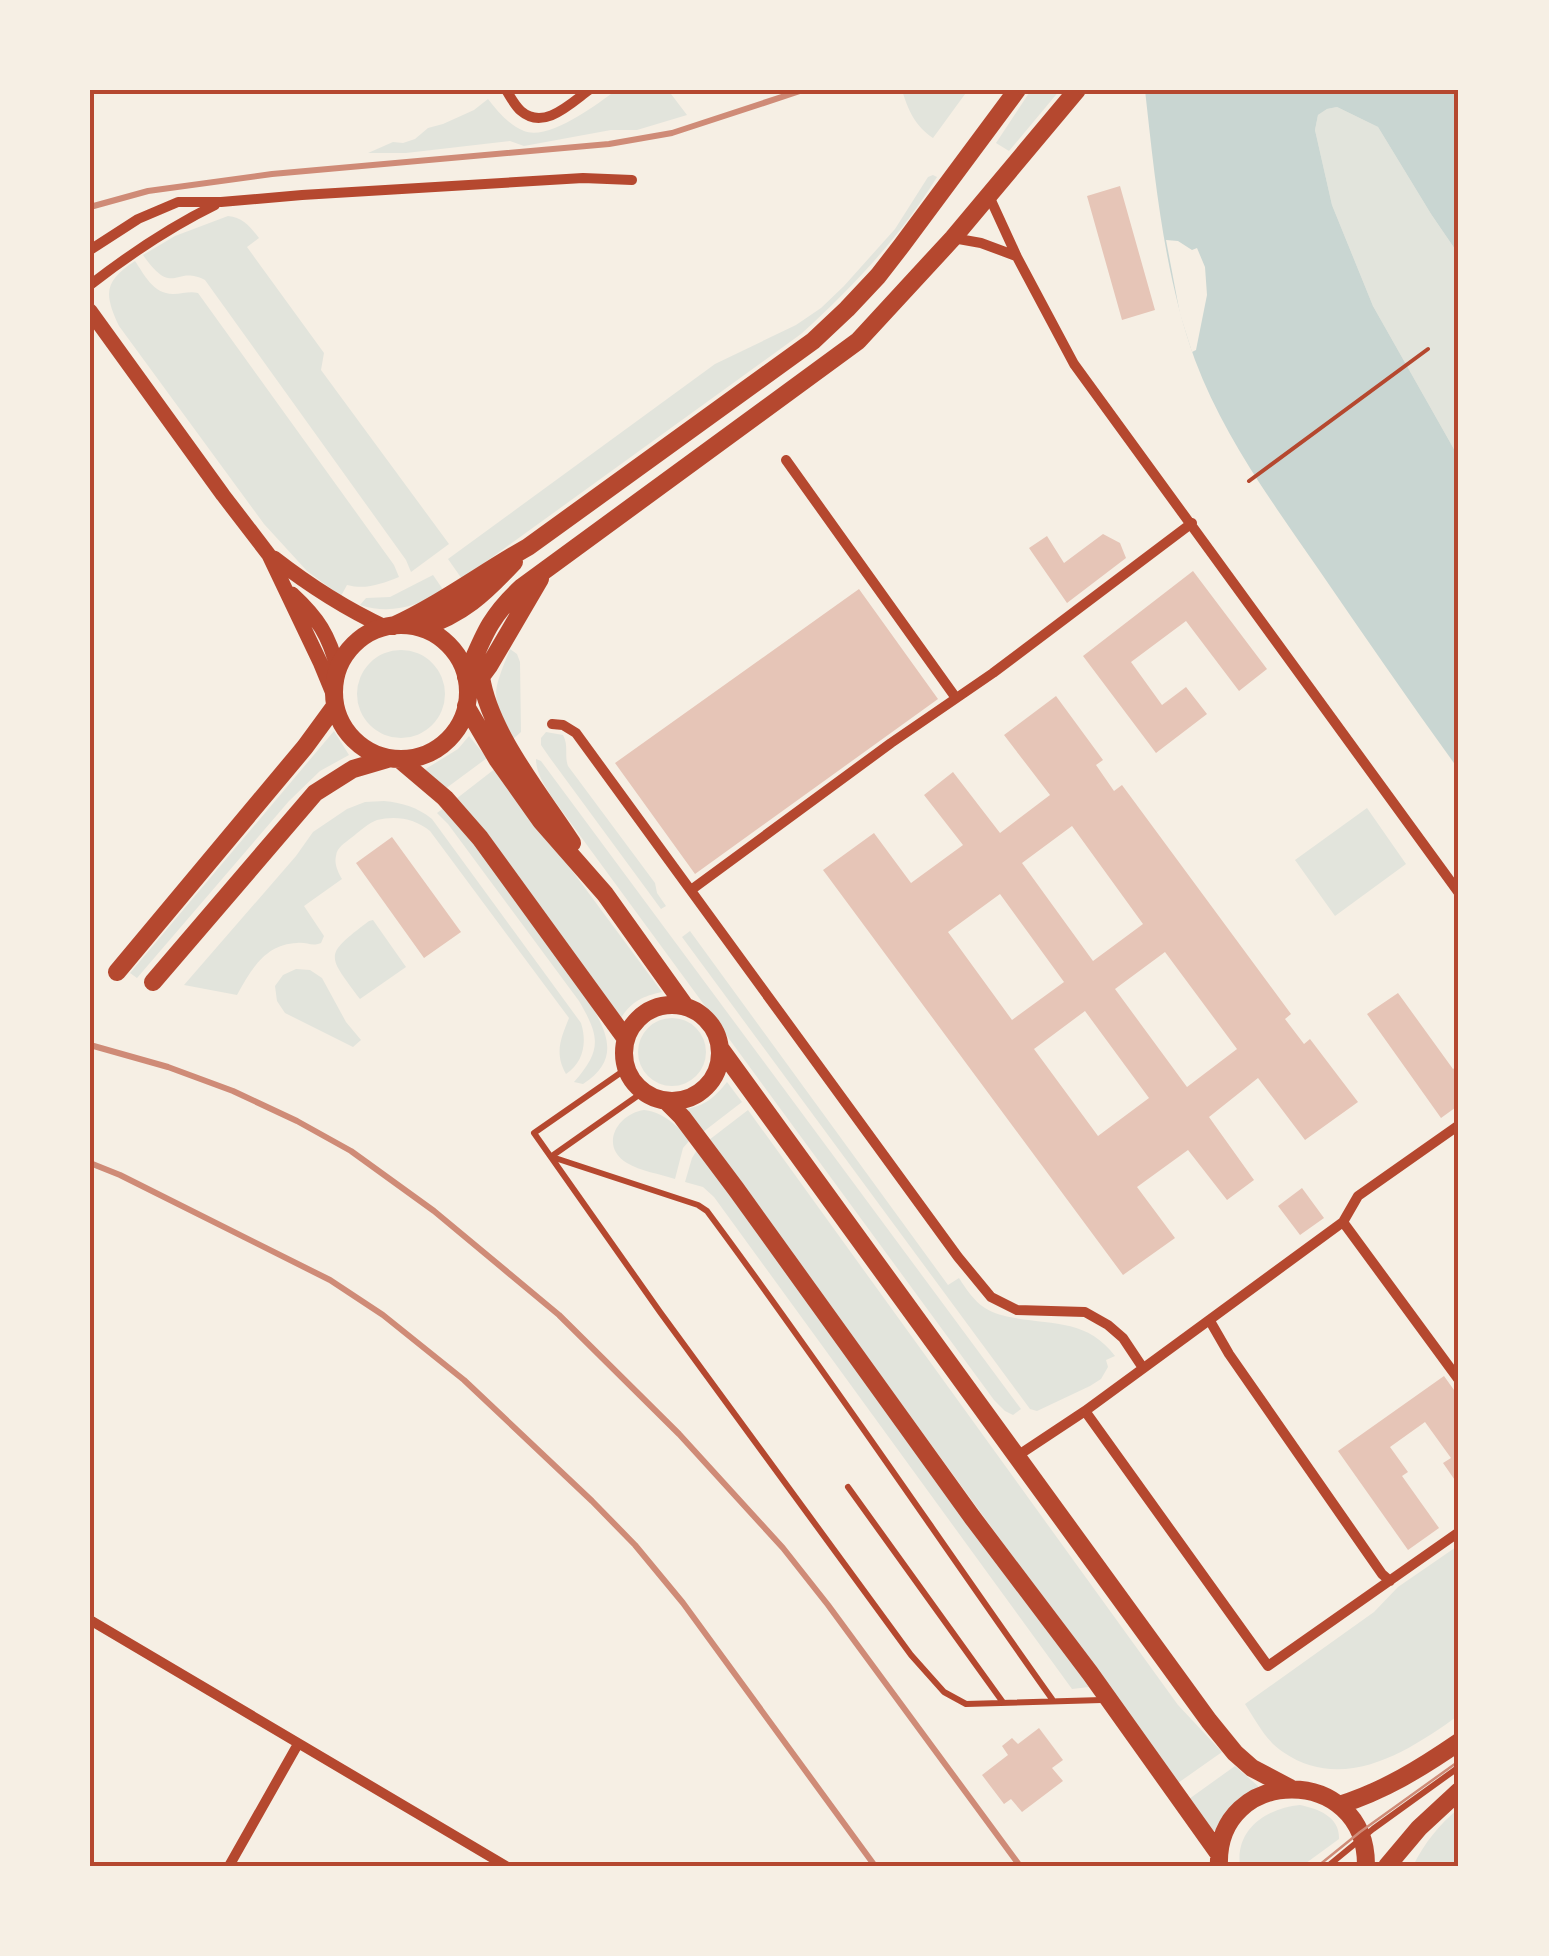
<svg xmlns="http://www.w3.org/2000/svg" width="1549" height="1956" viewBox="0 0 1549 1956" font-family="'Zilla Slab',serif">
	<rect width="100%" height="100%" fill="#f6efe4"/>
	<path fill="#e2e4dc" d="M616,90H668L687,115L637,130H611L524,146L510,141L406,153H368L393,142L403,143L415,139L428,128L443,124L474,110L488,99C497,111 509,125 524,131C548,141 597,105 616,90Z
		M902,90H968L933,138C915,126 908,110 902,90Z
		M1031,90H1060L1009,151L996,143Z
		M1337,107L1378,127L1431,214L1459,255V458L1373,306L1332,205L1315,130L1318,115L1327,109Z
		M933,175L937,177C900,237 853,287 801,334L462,579L448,559L715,364L796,325L821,308L844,286L895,229L928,177Z
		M228,216C243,217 250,227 259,238L247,247L324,353L321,370L449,544L411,572L406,560L205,280C174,264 174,299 143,255L175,236Z
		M135,261C144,274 153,294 173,294C183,294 189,291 198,293L394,565L399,577C381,584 366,590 347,585L341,596L307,571L264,524L119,326C103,292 105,281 135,261Z
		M433,575L444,591C417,606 391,615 360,605L366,598L390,597Z
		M510,649L517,654L520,662L521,732L513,739C490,694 492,695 510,649Z
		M357 694a44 44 0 1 1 88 0a44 44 0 1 1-88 0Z
		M334,731L349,755L320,771L289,801L137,978L130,973Z
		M546,732L563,735C569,746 564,755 568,766L655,883L657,893L666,906L661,909L550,758L541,745V738Z
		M469,736L487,758L445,789L424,770L458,749Z
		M536,759L541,761L1021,1409L1013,1415L1005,1411L994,1400L551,796C544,784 536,773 536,759Z
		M496,768L662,992C643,996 630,1002 620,1020L456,799Z
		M384,801C403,803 417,807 432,819L581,1023C587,1042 584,1062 566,1074C554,1053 561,1038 569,1018L430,831C416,819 396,815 377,820C368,823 359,832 351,838C345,843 337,847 336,856C334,864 338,872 342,879L304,906L324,936L321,943C311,947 308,942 297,943C265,944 251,970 237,995L184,985L296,856L313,832L347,809L365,802Z
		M445,807L463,828L591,1005C610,1037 618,1061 583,1084L574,1082C602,1050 600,1037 579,1001L448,824L437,813Z
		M1367,808L1406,864L1335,916L1295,860Z
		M373,920L406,967L360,999C327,954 323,956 369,921Z
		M690,931L948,1285L959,1278C966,1289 974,1301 985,1308C994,1314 1004,1316 1015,1318C1055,1325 1088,1320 1115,1356L1106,1360L1108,1367L1101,1379L1090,1386L1037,1411L1030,1409L682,937Z
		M296,969L310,970L322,978L346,1022L361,1040L353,1047L285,1013L277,1001L275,986L283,975Z
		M638 1052a34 34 0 1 1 68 0a34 34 0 1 1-68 0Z
		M727,1082L742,1102L703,1132L685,1109C705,1106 714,1098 727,1082Z
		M644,1110C663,1112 678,1126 690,1140L683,1148L675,1179C660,1174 640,1171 627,1163C599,1146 617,1114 644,1110Z
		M748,1110L1178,1705L1222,1752L1178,1783L709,1140Z
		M697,1150L1089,1683V1687L1072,1689L714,1197L703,1187L685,1182L692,1158Z
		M1459,1545V1715C1409,1751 1344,1794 1283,1752C1266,1741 1256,1721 1245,1704L1374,1612L1398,1587Z
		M1235,1766L1258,1786V1790L1232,1809L1216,1830L1212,1831L1189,1799Z
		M1300,1805C1319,1809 1340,1817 1339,1839L1302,1866H1240C1235,1829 1267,1808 1300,1805Z
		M1459,1808V1866H1413C1425,1842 1439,1825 1459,1808Z"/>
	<path fill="#c9d6d2" d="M1145,90H1458L1459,93V255L1431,214L1378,127L1337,107L1327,109L1318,115L1315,130L1332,205L1373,306L1459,458V770C1411,704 1365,637 1319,570C1272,502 1224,437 1195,360C1164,274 1155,180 1145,90Z"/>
	<path fill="#f6efe4" d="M1166,240L1178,241L1192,250L1197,248L1205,267L1207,295L1196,350L1192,352L1180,314Z"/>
	<path fill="#e6c5b7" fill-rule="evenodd" d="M1120,186L1155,310L1122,320L1087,196Z
		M1103,534L1120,543L1126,558L1067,603L1029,548L1047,536L1064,563Z
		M1193,571L1267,669L1239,691L1186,621L1131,662L1162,705L1186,687L1207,714L1156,753L1083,656Z
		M859,589L938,699L695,874L615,763Z
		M1056,696L1103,760L1096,765L1114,791L1122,785L1291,1014L1285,1019L1304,1044L1310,1039L1358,1102L1305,1140L1258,1078L1209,1117L1254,1180L1227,1200L1188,1150L1137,1187L1175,1238L1123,1275L823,870L874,833L911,883L963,845L924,795L953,772L1000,833L1050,795L1004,735ZM1072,826L1143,924L1093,961L1022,863ZM1000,894L1064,982L1012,1020L948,932ZM1165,952L1237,1049L1187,1087L1115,989ZM1085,1011L1149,1098L1098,1136L1034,1049Z
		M392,837L461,932L424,958L356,863Z
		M1398,993L1453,1069L1459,1065V1105L1441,1118L1367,1014Z
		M1302,1188L1324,1218L1300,1235L1278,1206Z
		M1444,1376L1459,1397V1486L1443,1463L1451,1458L1425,1422L1390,1447L1408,1472L1402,1476L1439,1528L1408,1550L1338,1451Z
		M1039,1728L1063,1760L1052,1768L1063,1781L1022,1812L1011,1799L1004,1804L982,1775L1008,1755L1002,1746L1012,1738L1018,1744Z"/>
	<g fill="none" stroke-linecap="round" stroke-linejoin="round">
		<path stroke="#b5482f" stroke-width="4" d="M1249,481L1428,349"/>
		<path stroke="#b5482f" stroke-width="6" d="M626,1069L534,1133L660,1312L911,1655L944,1692L966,1704L1102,1700
			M552,1156L643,1092
			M552,1157L698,1205L707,1211C826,1371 937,1537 1052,1699
			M848,1487L1002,1701
			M1328,1866L1373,1829L1459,1767"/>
		<path stroke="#b5482f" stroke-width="10" d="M506,90C510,96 515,106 521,111C544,131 571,103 589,90
			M989,196L1017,257L1074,364L1459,893
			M953,238L981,243L1016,256
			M90,250L138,219L178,202H221L302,195L583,178L632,180
			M90,285C130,254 170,227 215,205
			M786,460L956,698
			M552,724L563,725L576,733L958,1257L991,1297L1017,1310L1085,1312L1108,1325L1123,1338L1143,1368
			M691,890L891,743L993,673L1192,523
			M1343,1222L1459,1380
			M1210,1321L1229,1354L1382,1574L1390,1581
			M1085,1411L1268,1666L1459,1532
			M1017,1456L1085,1411L1343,1222L1358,1196L1459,1125
			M90,1620L506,1866
			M229,1866L298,1744"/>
		<path stroke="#b5482f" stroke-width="15" d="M90,311L223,495L269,555L320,662L334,696
			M274,558C310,586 344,608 385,627
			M292,594C318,618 329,635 338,670"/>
		<path stroke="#b5482f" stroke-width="18" d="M334 692a67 67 0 1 1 134 0a67 67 0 1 1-134 0Z
			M393,626C441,604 482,573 528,547L813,341L847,309L878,276L902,245L1017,90
			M421,628C463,614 484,594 514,562
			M466,677C483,637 489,617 522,587L858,341L953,238L1077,90
			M481,677C490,734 541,795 572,843
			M475,685L489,666L540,579
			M466,706L497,759L541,821L605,894L685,1006
			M399,759L445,798L480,838L626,1039
			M117,972L305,747L335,706
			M153,982L315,793L353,769L387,759
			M624 1053a48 48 0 1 1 96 0a48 48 0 1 1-96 0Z
			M720,1048L1209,1721L1235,1753L1252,1768L1290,1788
			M667,1102L682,1117L736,1189L972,1517L1090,1673L1219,1854
			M1339,1805C1384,1791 1421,1768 1459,1742
			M1219,1866C1215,1765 1367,1763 1366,1866
			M1387,1866L1419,1828L1459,1791"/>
		<path stroke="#cf8b77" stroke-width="2.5" d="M1318,1866L1360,1832L1459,1761"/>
		<path stroke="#cf8b77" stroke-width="6" d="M90,207L148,191L272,174L609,144L672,133L800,91
			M90,1045L168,1067L233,1091L297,1121L351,1151L434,1211L559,1315L679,1434L783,1548L828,1605L1020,1866
			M90,1163L120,1175L330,1280L383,1315L464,1380L592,1501L635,1545L683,1603L875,1866"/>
	</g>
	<rect width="1549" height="1956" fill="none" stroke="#f6efe4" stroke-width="185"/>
	<rect x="92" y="92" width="1364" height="1772" fill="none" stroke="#b5482f" stroke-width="4"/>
</svg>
